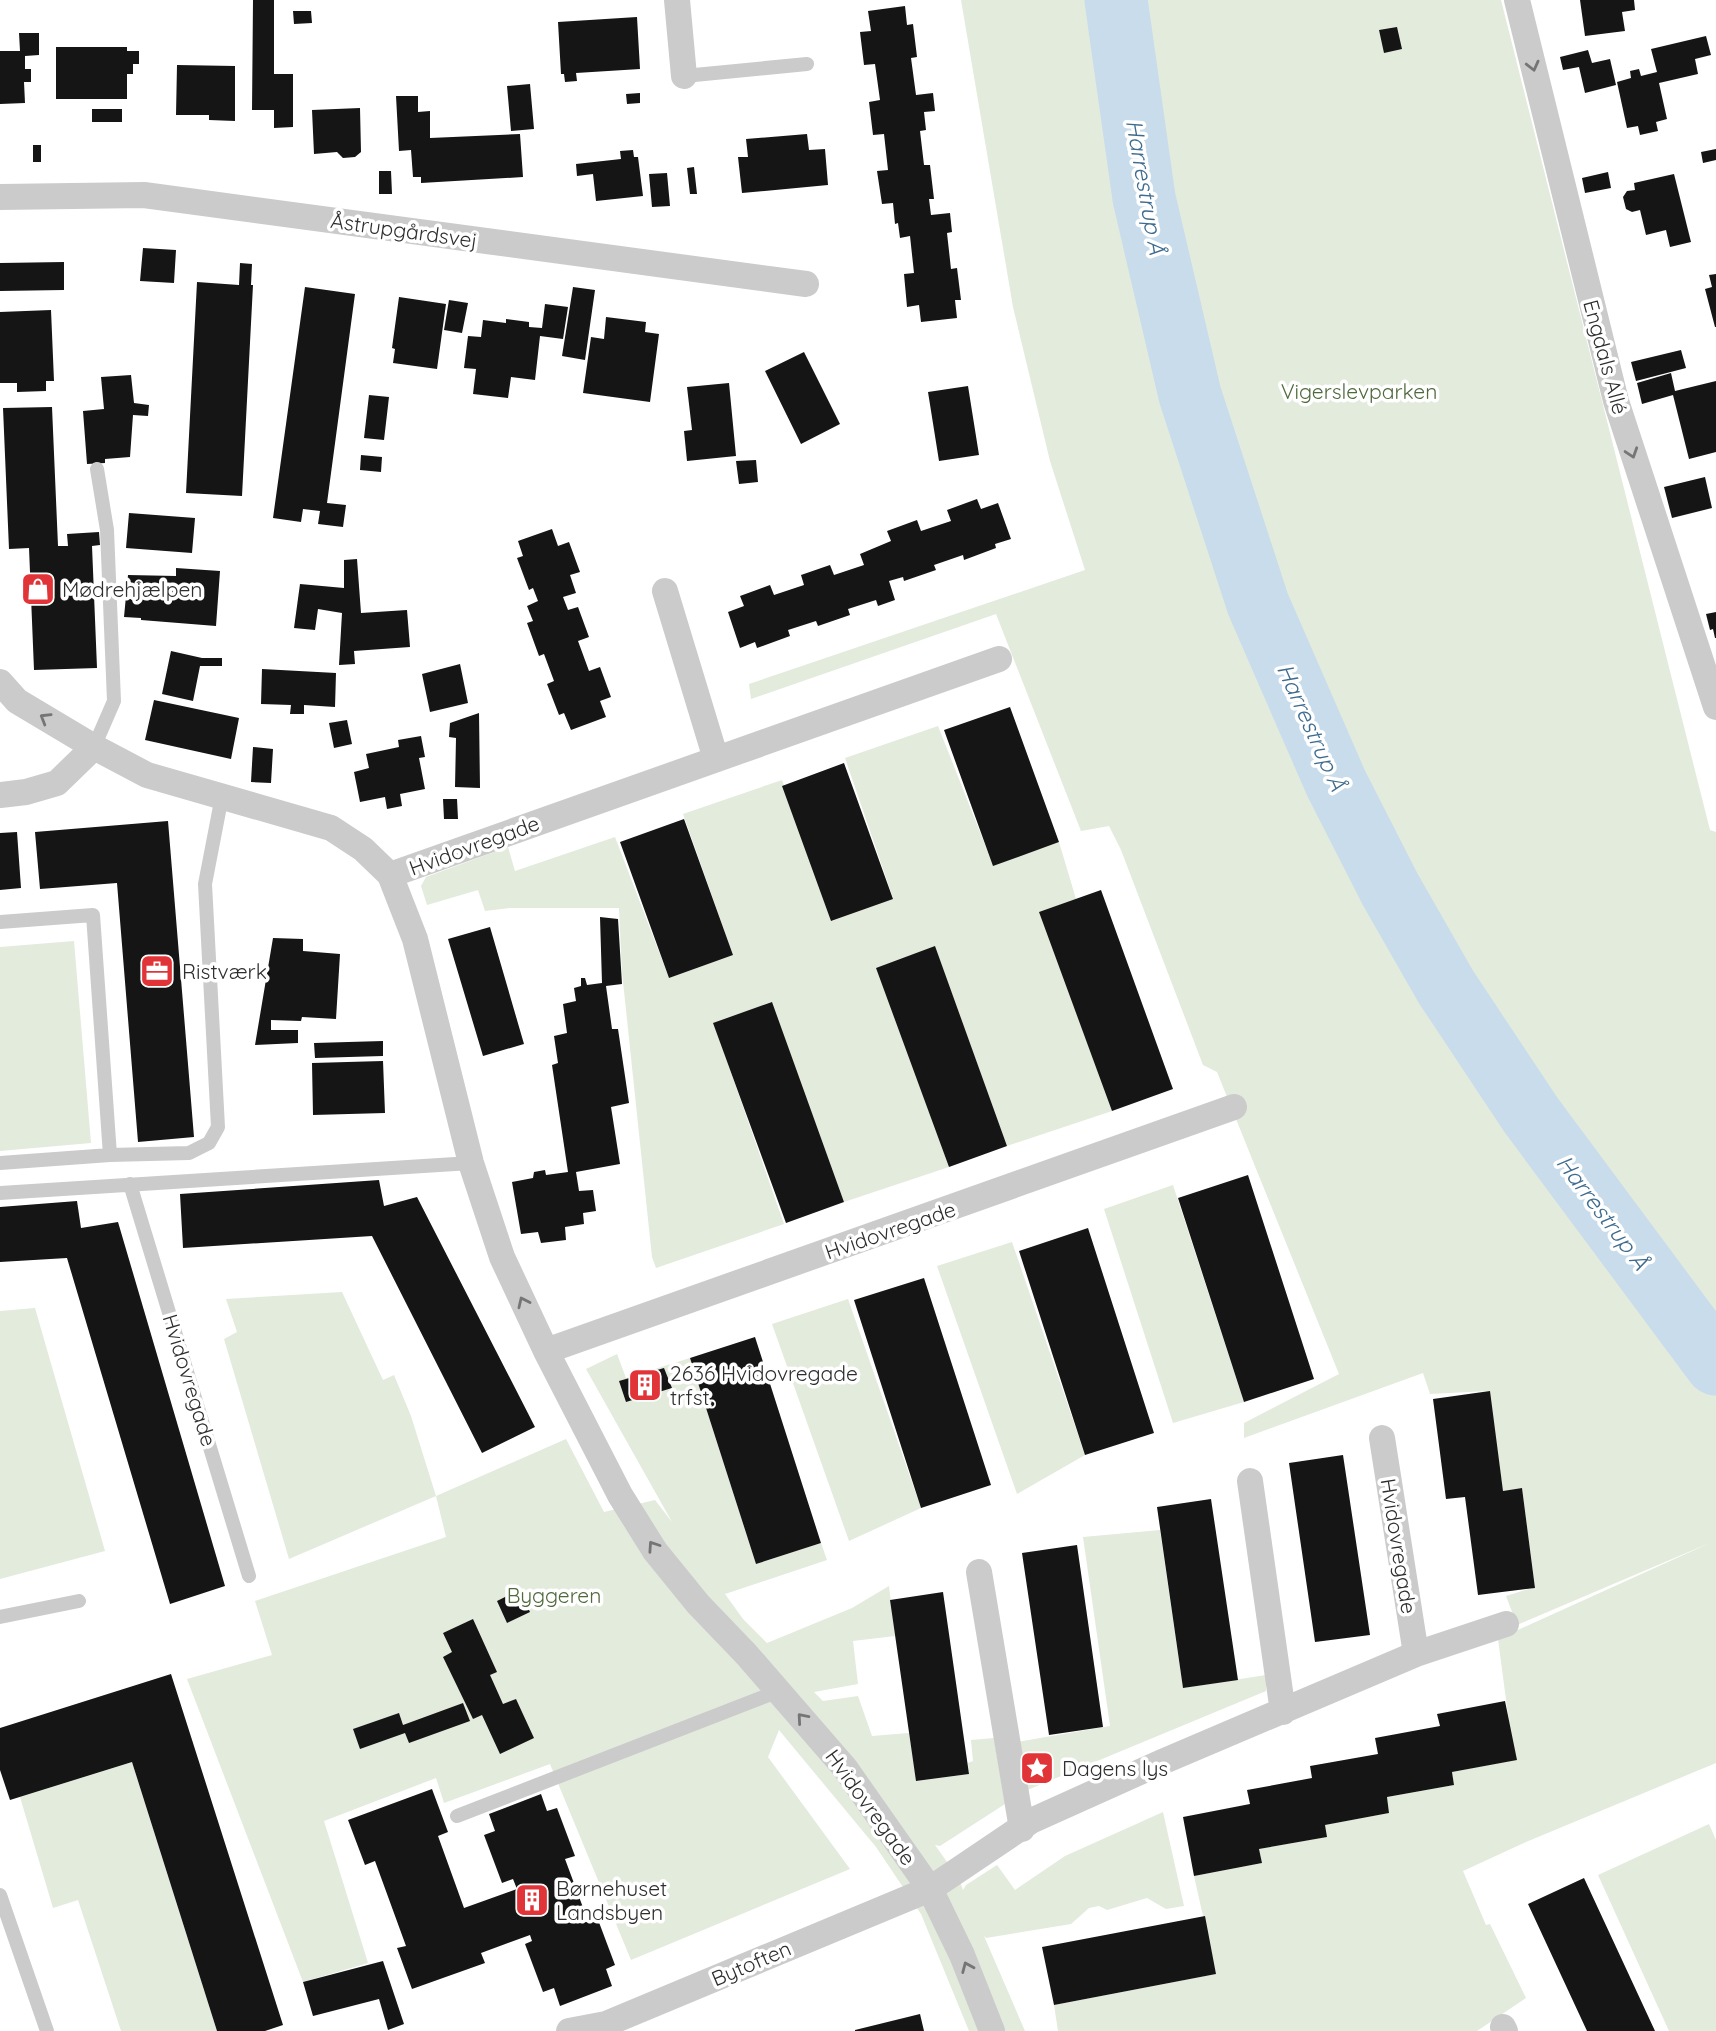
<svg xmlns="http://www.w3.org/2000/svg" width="1716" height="2031" viewBox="0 0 1716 2031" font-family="Quicksand,sans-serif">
	<rect width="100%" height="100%" fill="#fff"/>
	<path fill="#e3ebdc" d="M961,0H1501L1710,830L1716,832V1763L1526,1842L1463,1871L1486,1925L1490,1924L1526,1998L1477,2031H1058L1054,2005L1216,1974L1194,1876L1262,1863L1259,1849L1326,1837L1325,1825L1389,1813L1387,1797L1454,1785L1452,1772L1514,1760L1498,1639L1712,1542L1517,1625L1506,1596L1535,1587L1522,1488L1503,1491L1489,1391L1430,1394L1423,1373L1244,1438V1423L1339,1374L1217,1072L1203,1065L1121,850L1109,826L1081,831L996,614L751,699L749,684L1085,570L1050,461L1013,307Z
		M938,726L993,865L1059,842L1076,899L1040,912L1112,1111L1007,1146L935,947L877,968L949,1167L844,1202L771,1002L714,1024L784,1224L656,1268L652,1257L622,972L619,908H510L485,911L478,890L427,905L421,886L426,877L508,847L515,871L615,837L669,978L733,955L683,814L782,780L832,921L893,898L845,758Z
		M74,941L91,1143L0,1151V947Z
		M1173,1185L1244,1402L1173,1423L1104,1209Z
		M1012,1242L1085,1455L1017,1494L937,1266Z
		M342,1292L383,1380L394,1375L411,1416L436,1496L566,1439L604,1512L655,1500L672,1522L586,1369L617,1354L626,1378L690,1358L756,1564L821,1543L827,1560L725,1594L743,1619L767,1643L852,1608L889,1586L895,1636L853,1641L858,1684L814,1692L823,1701L858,1696L872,1736L909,1733L917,1781L969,1774L968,1763L973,1761L971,1740L994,1738L1005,1804L940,1846L935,1845L959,1879L963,1890L966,1885L997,1865L1015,1890L1065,1856L1163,1812L1184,1906L1166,1909L1147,1898L1107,1910L1099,1906L1089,1908L1071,1924L986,1938L984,1936L1025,2031H969L921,1914L876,1847L779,1730L768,1757L850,1869L631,1960L550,1764L444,1803L436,1778L324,1821L368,1963L303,1982L187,1679L272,1655L255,1601L446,1537L436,1496L289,1559L224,1339L237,1332L226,1299Z
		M848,1299L921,1508L849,1541L772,1324Z
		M35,1308L105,1551L0,1579V1311Z
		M1160,1530L1183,1688L1266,1675V1691L1025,1791L1017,1742L1110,1726L1083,1537Z
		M132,1762L217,2031H121L78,1900L53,1908L20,1797Z
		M1709,1824L1716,1840V2031H1669L1598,1875Z"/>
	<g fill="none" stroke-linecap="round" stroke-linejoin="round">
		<path stroke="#c8dceb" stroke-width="63" d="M1116,0L1144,198L1190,395L1258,604L1336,783L1390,889L1446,987L1531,1115L1716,1364"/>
	</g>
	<path fill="#151515" d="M253,0H274V74H293V127L274,128V110H252Z
		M1580,0H1634L1635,10L1622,12L1625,31L1585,36Z
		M905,6L907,25L913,24L917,57L911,58L916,95L933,93L935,111L924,112L926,130L920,131L924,165H930L934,199H929L931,215L950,213L952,232L947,233L951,269L957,268L961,300H955L957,318L921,322L919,305L907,307L904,274L914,273L910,236L900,238L898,223L895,224L893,203L882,204L877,171L888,170L884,134L873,135L869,102L880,100L875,64L864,65L860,32L871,31L868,11Z
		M293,11H311L312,23L294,24Z
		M637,17L640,69L576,73L577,81L565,82L564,74H561L558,22Z
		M1397,27L1402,49L1384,53L1379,30Z
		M19,33H39V55L25,56V69H31V82H24L25,103L0,104V51H20Z
		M1706,36L1711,55L1695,59L1698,74L1659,83L1667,119L1656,122L1658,131L1640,135L1638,126L1627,128L1617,82L1631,78L1630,71L1639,69L1641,76L1657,72L1651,49Z
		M56,47H127V51H139V64H133V74H127V99H56Z
		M1588,50L1592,63L1610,59L1616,85L1585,93L1579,67L1563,70L1560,57Z
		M177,65L235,66V121L209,120V115H176Z
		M530,84L534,129L511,131L507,86Z
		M640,93V103L627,104L626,94Z
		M396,96H418V112L430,111V138L520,134L523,177L421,183V177H413L411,150L399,151Z
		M360,108L361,152L355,157L343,158L337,152L314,154L312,110Z
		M92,109H122V122H92Z
		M807,134L809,150L825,149L828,185L742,193L738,157H748L746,139Z
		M33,145H41V162H33Z
		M1716,149V160L1703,163L1701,152Z
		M633,150L634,157H638L643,196L596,201L593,174L577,176L576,164L621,159L620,151Z
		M694,167L697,194H690L687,168Z
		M379,171H391L392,194H379Z
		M1608,172L1611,188L1585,193L1582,178Z
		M667,173L670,206L652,207L649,174Z
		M1674,174L1691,242L1670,247L1666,230L1646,235L1640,210L1632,212L1626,209L1623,197L1627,191L1635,190L1634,183Z
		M143,248L176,250L174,283L140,281Z
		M64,262V290L0,291V263Z
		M240,263L252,264L251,285H253L242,496L186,493L197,282L239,285Z
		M1716,274V327H1715L1705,289L1712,287L1709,275Z
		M305,287L355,294L327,503L346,505L343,527L318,524L320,511L303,509L301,522L273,518Z
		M573,287L595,290L585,360L562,356Z
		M399,297L446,304L437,369L393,363L395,349L392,348Z
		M449,300L468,303L462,333L444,330Z
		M545,304L568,307L563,339L540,336L535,380L511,377L508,398L473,394L476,369L464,368L468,336L481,337L483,320L506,323V319L529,322V327L542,328Z
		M51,310L54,381H46V391L17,392V383H0V312Z
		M606,317L646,322L645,332L659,334L650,402L583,393L591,337L604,339Z
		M1681,350L1686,368L1636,381L1631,362Z
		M804,352L840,424L801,444L765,371Z
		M1671,373L1675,391L1716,381V452L1689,459L1673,395L1642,404L1637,383Z
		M131,375L134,403L149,405L148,416L133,415L130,457L105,459V463L87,464L83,411L104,409L101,377Z
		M729,383L736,456L687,461L684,431L692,430L687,387Z
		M968,386L979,455L939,461L928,392Z
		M369,395L389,397L384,440L364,438Z
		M52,407L58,546H68L67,534L99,532L100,545L92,546L97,668L34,670L29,548L9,549L3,408Z
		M361,455L382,457L381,472L360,470Z
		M756,460L758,482L739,484L736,461Z
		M1705,477L1712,508L1672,518L1664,487Z
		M977,499L981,509L998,503L1011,539L995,544L996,548L964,560L963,555L934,565L936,570L904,581L903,577L889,581L895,600L878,606L876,600L848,609L850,615L818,626L816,621L788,630L790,636L757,648L755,642L740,648L728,612L744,606L740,596L770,585L774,595L804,585L801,575L830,565L834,575L864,565L860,554L891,541L887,531L917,520L921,531L951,521L947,510Z
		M129,513L195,518L192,553L126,548Z
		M552,529L558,546L569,542L580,572L570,575L576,593L563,597L568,610L578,607L589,637L578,641L589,671L600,667L611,697L600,701L606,717L571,730L564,713L559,715L547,684L554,681L544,654L539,656L527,623L533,621L527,606L538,601L533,588L529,590L517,558L523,556L518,541Z
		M357,559L361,613L407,610L410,647L354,651L355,664L339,665L342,613L318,609L315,630L294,628L300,584L344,588V560Z
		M176,568L220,571L216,626L141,620V618L124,617L128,575L176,576Z
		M1716,612V638H1715L1713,629L1710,630L1706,614Z
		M171,651L202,658H222V666H200L193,701L162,694Z
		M460,664L468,703L430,712L422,674Z
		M262,669L336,673L335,707L304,705V714H290L291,705L261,704Z
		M154,700L239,718L231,759L145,740Z
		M1010,707L1059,842L993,866L944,730Z
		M479,713L480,788L455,787L456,738L449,737L450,723Z
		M347,720L352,744L334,748L329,723Z
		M421,736L425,757L419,758L425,789L400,794L402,806L387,809L385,797L360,802L354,772L369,768L366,754L399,747L398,740Z
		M253,747L273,749L271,783L251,782Z
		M844,763L893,899L831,921L782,786Z
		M443,799H457L458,819H444Z
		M684,819L733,955L669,978L620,842Z
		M168,821L194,1137L138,1142L117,883L40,889L35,832Z
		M17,832L21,888L0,890V833Z
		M1101,890L1173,1089L1112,1111L1039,912Z
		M600,917L618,919L622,984L606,986L612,1029H618L629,1103L611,1107L620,1164L576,1172L579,1191L593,1190L596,1211L583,1213L584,1224L565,1227L566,1240L541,1243L538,1232L521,1234L512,1182L533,1178L534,1172L545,1170L546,1175L568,1172L552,1065L558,1063L554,1036L567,1033L563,1004L576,1001L574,988L581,986V978H585L587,985L602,983Z
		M490,927L524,1044L483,1056L448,939Z
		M273,938L303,939V951L340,954L336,1019L302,1017L301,1021L271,1020V1030H298V1043L255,1045Z
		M935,946L1007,1146L949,1167L876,968Z
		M772,1002L844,1202L786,1223L713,1023Z
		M383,1041V1056L315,1058L314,1043Z
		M383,1061L385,1113L313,1115L312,1063Z
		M1248,1175L1314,1379L1244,1402L1178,1198Z
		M379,1180L384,1206L417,1197L535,1427L482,1453L372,1236L183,1248L180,1194Z
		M77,1201L81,1228L118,1222L225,1586L170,1604L67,1258L0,1262V1207Z
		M1088,1228L1154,1433L1085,1455L1019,1251Z
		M924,1278L991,1485L921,1508L854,1300Z
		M755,1337L821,1543L756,1564L690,1358Z
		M664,1368L672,1388L626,1402L619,1381Z
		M1490,1391L1503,1491L1522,1488L1535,1588L1478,1595L1465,1497L1446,1499L1433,1399Z
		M1343,1455L1370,1635L1315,1642L1289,1463Z
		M1211,1499L1238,1680L1183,1688L1157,1507Z
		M1077,1545L1103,1727L1049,1735L1022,1553Z
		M519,1590L530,1612L507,1623L497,1601Z
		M943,1592L969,1774L916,1781L890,1600Z
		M473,1619L497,1672L490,1675L503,1704L516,1699L534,1738L500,1754L482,1715L473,1719L443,1657L452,1652L443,1633Z
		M171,1674L283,2025L265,2031H217L132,1762L10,1800L0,1770V1728Z
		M1505,1701L1517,1760L1452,1772L1454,1785L1387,1797L1389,1813L1325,1825L1327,1837L1259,1849L1262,1863L1194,1876L1183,1817L1250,1804L1247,1790L1312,1778L1310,1766L1378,1754L1375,1738L1440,1726L1437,1714Z
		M463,1703L470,1721L409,1743L405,1733L360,1749L353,1729L399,1713L403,1725Z
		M432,1789L448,1832L438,1836L464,1908L517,1889L513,1879L502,1883L484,1835L495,1831L489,1814L541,1794L547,1811L557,1808L575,1856L565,1859L588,1921L597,1917L615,1965L606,1969L612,1986L560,2006L554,1988L543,1992L525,1944L532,1941L530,1935L481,1953L485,1963L412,1989L397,1948L406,1946L375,1861L365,1865L348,1820Z
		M1584,1878L1655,2031H1587L1528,1904Z
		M1205,1916L1216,1974L1054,2005L1042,1947Z
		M383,1961L404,2024L388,2030L379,1999L313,2016L303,1982Z
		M920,2014L924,2031H855V2030Z"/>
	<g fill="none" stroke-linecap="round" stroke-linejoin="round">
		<path stroke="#cbcbcb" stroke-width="14" d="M684,76L807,64
			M94,747L114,701L107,530L97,469
			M0,922L93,915L110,1155
			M0,1163L110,1155L189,1153L209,1143L218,1127L205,884L222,796
			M130,1184L249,1576
			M0,1193L471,1163
			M0,1617L79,1601
			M457,1816L779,1691
			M0,1895L47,2031"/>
		<path stroke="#cbcbcb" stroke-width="26" d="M677,0L684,76
			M1517,0L1616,401L1716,707
			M0,197L144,195L806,284
			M665,591L716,759
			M0,682L17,701L94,747L147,775L331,828L363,849L390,875L415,939L471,1163L502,1257L546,1351L620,1495L655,1551L698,1604L746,1654L845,1768L930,1889L962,1955L992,2031
			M0,795L26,792L57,783L94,747
			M390,875L999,659
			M546,1351L1234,1107
			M1382,1438L1416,1654
			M1250,1481L1283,1712
			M979,1572L1022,1829
			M1503,2027L1505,2031
			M569,2031L606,2024L930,1889L1031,1821L1162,1762L1416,1654L1506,1624"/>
	</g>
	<defs><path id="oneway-chevron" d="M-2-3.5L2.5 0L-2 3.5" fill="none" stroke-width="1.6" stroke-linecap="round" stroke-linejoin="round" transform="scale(1.75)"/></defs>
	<g stroke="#757575">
		<use href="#oneway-chevron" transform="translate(1533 66) rotate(76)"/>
		<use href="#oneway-chevron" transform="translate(1632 453) rotate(72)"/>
		<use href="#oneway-chevron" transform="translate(45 718) rotate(-149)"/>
		<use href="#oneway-chevron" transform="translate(523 1302) rotate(-115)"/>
		<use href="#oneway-chevron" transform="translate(653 1546) rotate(-124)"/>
		<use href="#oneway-chevron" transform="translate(802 1718) rotate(-131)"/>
		<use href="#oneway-chevron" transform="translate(967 1967) rotate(-113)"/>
	</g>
	<defs>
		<g id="shop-square" transform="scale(1.75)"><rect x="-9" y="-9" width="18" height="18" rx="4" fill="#e13438" stroke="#fff"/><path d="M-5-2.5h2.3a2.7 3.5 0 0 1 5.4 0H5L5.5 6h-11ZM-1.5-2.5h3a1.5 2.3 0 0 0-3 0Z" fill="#fff"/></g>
		<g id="office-square" transform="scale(1.75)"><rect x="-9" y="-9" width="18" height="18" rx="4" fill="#e13438" stroke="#fff"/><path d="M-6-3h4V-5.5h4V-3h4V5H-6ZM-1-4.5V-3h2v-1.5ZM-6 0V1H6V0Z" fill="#fff"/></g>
		<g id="building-square" transform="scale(1.75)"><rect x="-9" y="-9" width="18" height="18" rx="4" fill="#e13438" stroke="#fff"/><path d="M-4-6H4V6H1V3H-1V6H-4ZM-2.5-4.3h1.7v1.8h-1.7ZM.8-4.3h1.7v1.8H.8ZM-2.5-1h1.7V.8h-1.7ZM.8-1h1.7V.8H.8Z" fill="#fff"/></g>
		<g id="sight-square" transform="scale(1.75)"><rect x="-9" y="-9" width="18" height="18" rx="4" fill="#e13438" stroke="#fff"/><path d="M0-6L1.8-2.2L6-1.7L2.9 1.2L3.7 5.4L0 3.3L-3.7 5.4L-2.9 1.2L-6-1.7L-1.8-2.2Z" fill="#fff"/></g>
	</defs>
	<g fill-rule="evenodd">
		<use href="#shop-square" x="38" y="589"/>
		<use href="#office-square" x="157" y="971"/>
		<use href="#building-square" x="645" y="1385"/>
		<use href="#sight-square" x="1037" y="1768"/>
		<use href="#building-square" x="532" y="1900"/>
	</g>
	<g text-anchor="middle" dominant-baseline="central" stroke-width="7" stroke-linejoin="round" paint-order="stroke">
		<g font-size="21" fill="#2e2e2e" stroke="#fff">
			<text transform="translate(404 230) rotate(8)">Åstrupgårdsvej</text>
			<text transform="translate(1606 357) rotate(75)">Engdals Allé</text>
			<text transform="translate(474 845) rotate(-20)">Hvidovregade</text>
			<text transform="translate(890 1230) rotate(-19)">Hvidovregade</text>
			<text transform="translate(190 1380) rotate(73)">Hvidovregade</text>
			<text transform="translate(1399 1546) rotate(81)">Hvidovregade</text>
			<text transform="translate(871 1807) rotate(54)">Hvidovregade</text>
			<text transform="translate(751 1963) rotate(-23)">Bytoften</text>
		</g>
		<g font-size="21" fill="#4f693c" stroke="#fff">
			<text x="1359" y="391">Vigerslevparken</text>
			<text x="554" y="1595">Byggeren</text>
		</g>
		<g font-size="21" fill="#2e2e2e" stroke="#fff" text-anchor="start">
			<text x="62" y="589">Mødrehjælpen</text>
			<text x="182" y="971">Ristværk</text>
			<text x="670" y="1373">2636 Hvidovregade<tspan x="670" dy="24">trfst.</tspan></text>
			<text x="1062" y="1768">Dagens lys</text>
			<text x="556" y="1888">Børnehuset<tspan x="556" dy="24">Landsbyen</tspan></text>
		</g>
		<g font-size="23" font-style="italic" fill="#3e6b8e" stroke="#fff">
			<text transform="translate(1146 187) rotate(80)">Harrestrup Å</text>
			<text transform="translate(1312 727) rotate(66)">Harrestrup Å</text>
			<text transform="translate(1603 1212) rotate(53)">Harrestrup Å</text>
		</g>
	</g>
</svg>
